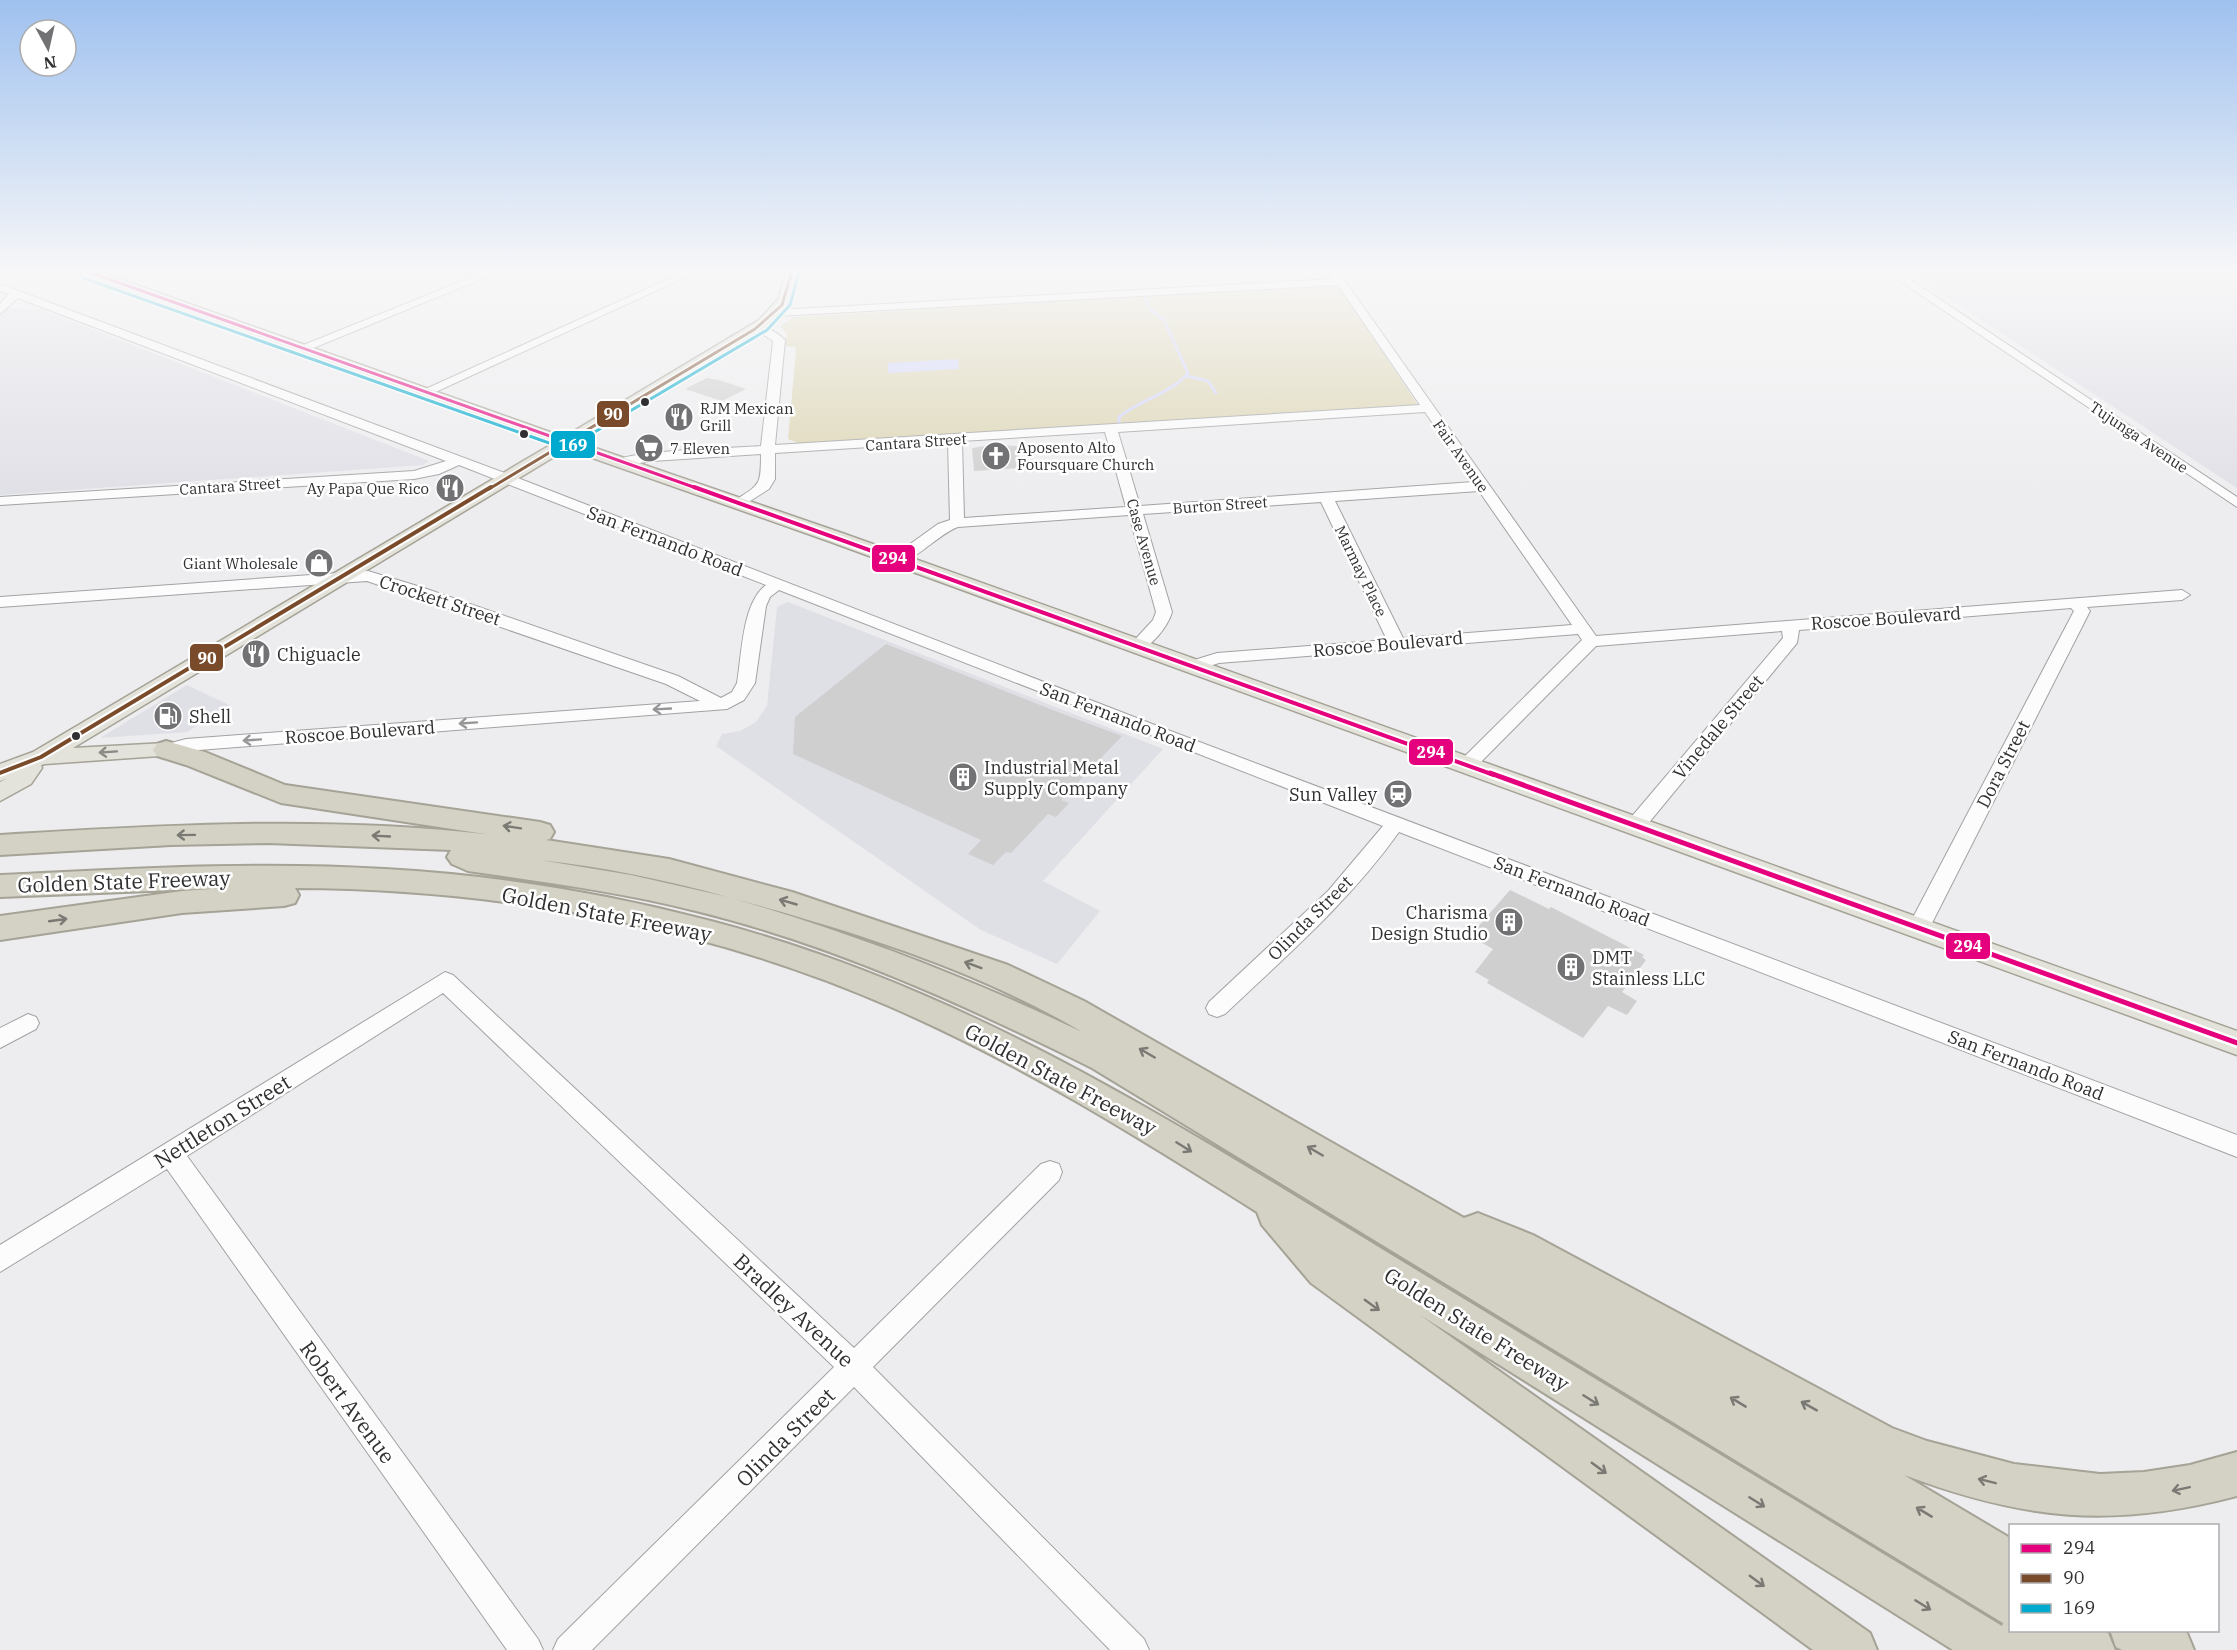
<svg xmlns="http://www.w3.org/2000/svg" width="2237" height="1650" viewBox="0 0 2237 1650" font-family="'IBM Plex Serif',serif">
	<rect width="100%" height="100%" fill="#ededef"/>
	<path fill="#dfdfe6" d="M1927,271H2237V488L1908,272Z
		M0,307L43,310L429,461L423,465L0,495Z
		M788,602L1163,749L1043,881L1100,911L1057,964L981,930L716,746L722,734L740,731L756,722L767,706L777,607Z
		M187,685L229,705L187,732L100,738Z"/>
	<path fill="#dcd5b2" d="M1337,285L1418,405L801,444L788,439L796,351L795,347L784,346L787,334L780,326L794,317Z"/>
	<path fill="#d3d5fa" d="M958,359L959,369L888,373V363Z"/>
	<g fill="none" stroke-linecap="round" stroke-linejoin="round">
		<path stroke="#d3d5fa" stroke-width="3" d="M1187,376L1208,381L1216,393
			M1119,424V417C1139,400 1171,394 1188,373L1164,320L1150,309L1145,298"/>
	</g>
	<path fill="#cfcfd0" d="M707,378L719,380L746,389L722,401L685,389Z
		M991,445L1018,446L1021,468L974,471L972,448Z
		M886,644L1063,714L1122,736L1061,800L1069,803L1056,817L1048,814L1011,853L1006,852L993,865L968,854L981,840L793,754L795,717Z
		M1510,890L1549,909L1551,907L1644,955L1642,957L1646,960L1622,992L1637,1001L1627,1015L1608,1006L1583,1038L1487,983L1489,980L1475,972L1493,949L1470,936Z"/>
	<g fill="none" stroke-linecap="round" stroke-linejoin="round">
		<g stroke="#a2a2a4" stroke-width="2">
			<path id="minor" d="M487,271H501L306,351L296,348Z
				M686,271H699L429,395H421L419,392Z
				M1328,271H1338L1596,636L2182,590L2190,595L2182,600L2087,607L2090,611L1930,927L1926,933L1919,935L1912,933L1908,927L2074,611L2071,608L1799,630L1797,643L1642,831H1628L1625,826L1628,821L1783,638L1782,631L1596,646L1474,769H1460L1458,765L1460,761L1582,640L1578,634L1219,663L1194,671L1186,666L1188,662L1217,653L1387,640L1321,502L1143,514L1172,612C1168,626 1152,647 1137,651L1129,646L1153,620L1156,612L1129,515L958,527C939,533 909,568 892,563L889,560L892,557L938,524L950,520L948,442L775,453V479L769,489L739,508L734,507L732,504L734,501C760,484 761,486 761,454L652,461L621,466L614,462C626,450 738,448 761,446L773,341L764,335L751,331V327C764,325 776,331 785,340L775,445L1420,405L1338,285L777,316L771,313L777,310L1333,279ZM1425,412L1473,482L1140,506L1118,432ZM1105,432L1126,507L964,518L962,441ZM1479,491L1572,625L1403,638L1335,501Z
				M1885,271H1897L2237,497V507Z
				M0,284L510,475L1160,727L2237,1135V1157L1399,832C1350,901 1286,956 1225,1014L1217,1017L1209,1014L1206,1008L1209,1002L1328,891L1383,826L779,590L770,597L766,606L755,683L744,700L727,709L186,751L166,756L160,754L157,750L160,746L186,739L700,701L666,684L367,581L0,607V597L368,571L424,588L678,676L721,698L732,692L737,683C742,654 742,603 766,585L459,465L439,474L414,479L0,505V497L414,471L446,461L18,298L0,314V304L9,294L0,291Z
				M445,972L453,975L854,1348L1041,1164L1050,1161L1059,1164L1062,1172L1059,1180L873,1367L1144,1639L1149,1650H1110L854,1387L592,1650H553L558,1639L834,1367L443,993L187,1156L538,1639L543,1650H507L167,1169L0,1272V1245Z
				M28,1014L36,1017L39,1023L36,1029L0,1048V1028Z"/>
		</g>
		<g stroke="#a5a296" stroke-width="3">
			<path id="major" d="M80,271H97L564,437L759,320L779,298L786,271H798C797,294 787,311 769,326L578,442L842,533L2237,1031V1055L828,541L567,449L73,748L166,743L174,745L177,750L174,755L45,764L41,765L42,768L31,784L0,801V782L6,779L0,781V764L33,752L552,444L81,274Z"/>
		</g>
		<g stroke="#a5a296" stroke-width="4">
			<path id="highway" d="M166,741L205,752L285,785L540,822L550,825L554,832L550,839L546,840L669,859L792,892L1008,965L1084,1001L1464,1218L1478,1213L1533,1235L1892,1428L1927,1441L2014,1464L2100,1474L2144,1472L2190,1465L2237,1452V1496C2111,1529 2025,1520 1904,1475L2010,1538V1630H2103L2108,1633L2115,1650H1953L1420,1315L1870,1633L1877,1650H1813L1311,1283L1262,1225L1257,1212C1138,1137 1020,1063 891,1007C705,925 497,889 295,888L299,895L295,903L284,906L182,913L0,940V916L182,891L225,888L0,897V875C128,869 257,861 385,869C495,875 605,893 711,921C964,987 1170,1120 1390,1254C1594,1378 1798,1502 2002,1626L2003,1623L1092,1068C965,1005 834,945 696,911C621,892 544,882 468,871L452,864L447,857L451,850L268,843L171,845L0,855V835C162,825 324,816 485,834L281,803L186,765L157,756L153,750L157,744ZM540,860C604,867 666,880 728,897L631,875ZM728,897C848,930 974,968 1082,1032C967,977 850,932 728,897Z
				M2110,1630H2182L2187,1633L2194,1650H2122L2116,1647Z"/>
		</g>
		<use href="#minor" fill="#fcfcfd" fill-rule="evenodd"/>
		<use href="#major" fill="#e4e3db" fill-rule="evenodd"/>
		<use href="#highway" fill="#d4d2c5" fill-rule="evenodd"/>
		<g stroke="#fff" stroke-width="6">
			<path id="bus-1-far2" d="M86,271L699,489"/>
		</g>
		<g stroke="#fff" stroke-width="8">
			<path id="bus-1-far1" d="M694,487L1494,775"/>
		</g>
		<g stroke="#fff" stroke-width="10">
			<path id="bus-1" d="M1490,773L2237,1043"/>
		</g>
		<g stroke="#fff" stroke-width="6">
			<path id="bus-2-far1" d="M489,489L755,329L782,305L792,271"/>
		</g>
		<g stroke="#fff" stroke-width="8">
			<path id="bus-2" d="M0,773L41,757L491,487"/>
		</g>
		<g stroke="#fff" stroke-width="6">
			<path id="bus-3" d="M83,278L566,449L767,330L790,305L799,272"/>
		</g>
		<use href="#bus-1-far2" stroke="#e5007d" stroke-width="3"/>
		<use href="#bus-1-far1" stroke="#e5007d" stroke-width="4"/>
		<use href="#bus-1" stroke="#e5007d" stroke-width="5"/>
		<use href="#bus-2-far1" stroke="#7a4b2a" stroke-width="3"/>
		<use href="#bus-2" stroke="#7a4b2a" stroke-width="4"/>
		<use href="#bus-3" stroke="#00a9ce" stroke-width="3"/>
	</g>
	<defs><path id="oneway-shaft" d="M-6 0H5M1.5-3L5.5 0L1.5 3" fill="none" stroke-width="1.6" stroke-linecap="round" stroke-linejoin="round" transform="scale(1.5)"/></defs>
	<g stroke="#969698">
		<use href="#oneway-shaft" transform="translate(662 709) rotate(177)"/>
		<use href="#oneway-shaft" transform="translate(468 723) rotate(176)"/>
		<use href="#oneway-shaft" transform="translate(252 740) rotate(176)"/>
	</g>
	<use stroke="#8a8a86" href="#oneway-shaft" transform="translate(108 752) rotate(176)"/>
	<g stroke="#7a7974">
		<use href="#oneway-shaft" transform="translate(512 827) rotate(-171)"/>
		<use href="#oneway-shaft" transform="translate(186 835) rotate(179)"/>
		<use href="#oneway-shaft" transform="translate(381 836) rotate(-177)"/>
		<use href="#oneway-shaft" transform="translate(788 902) rotate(-164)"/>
		<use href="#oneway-shaft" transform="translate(58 920) rotate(-8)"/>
		<use href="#oneway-shaft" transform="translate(973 965) rotate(-160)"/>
		<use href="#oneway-shaft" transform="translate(1147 1053) rotate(-150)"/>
		<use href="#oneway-shaft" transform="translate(1184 1147) rotate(32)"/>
		<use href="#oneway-shaft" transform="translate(1315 1151) rotate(-150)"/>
		<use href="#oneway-shaft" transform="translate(1372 1305) rotate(36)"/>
		<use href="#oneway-shaft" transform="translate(1591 1400) rotate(32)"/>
		<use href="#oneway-shaft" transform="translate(1738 1402) rotate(-149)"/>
		<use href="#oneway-shaft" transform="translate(1809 1406) rotate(-151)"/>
		<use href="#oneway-shaft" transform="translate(1599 1468) rotate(36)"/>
		<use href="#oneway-shaft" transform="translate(1987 1481) rotate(-166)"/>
		<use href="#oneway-shaft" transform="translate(2181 1489) rotate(168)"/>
		<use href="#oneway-shaft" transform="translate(1757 1502) rotate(32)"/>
		<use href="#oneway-shaft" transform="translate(1924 1512) rotate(-149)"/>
		<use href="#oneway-shaft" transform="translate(1757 1581) rotate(36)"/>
		<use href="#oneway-shaft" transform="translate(1923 1605) rotate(32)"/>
	</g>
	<linearGradient id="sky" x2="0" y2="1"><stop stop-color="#9fc1ef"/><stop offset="0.54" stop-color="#f7f7f8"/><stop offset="1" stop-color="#f7f7f8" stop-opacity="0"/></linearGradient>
	<rect width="2237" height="502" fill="url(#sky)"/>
	<defs>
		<g id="restaurant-disc" transform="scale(1.5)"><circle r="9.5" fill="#727274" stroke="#fff"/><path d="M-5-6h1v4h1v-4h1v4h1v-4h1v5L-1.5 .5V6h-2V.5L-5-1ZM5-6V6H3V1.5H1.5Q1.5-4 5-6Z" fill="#fff"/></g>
		<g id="supermarket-disc" transform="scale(1.5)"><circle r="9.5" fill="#727274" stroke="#fff"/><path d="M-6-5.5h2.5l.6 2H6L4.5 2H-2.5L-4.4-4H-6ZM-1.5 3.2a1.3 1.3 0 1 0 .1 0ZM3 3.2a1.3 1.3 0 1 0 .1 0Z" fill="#fff"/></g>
		<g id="church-disc" transform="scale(1.5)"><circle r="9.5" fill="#727274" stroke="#fff"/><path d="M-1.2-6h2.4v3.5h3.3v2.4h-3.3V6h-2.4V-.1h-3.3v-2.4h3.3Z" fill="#fff"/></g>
		<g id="shop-disc" transform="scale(1.5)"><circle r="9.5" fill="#727274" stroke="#fff"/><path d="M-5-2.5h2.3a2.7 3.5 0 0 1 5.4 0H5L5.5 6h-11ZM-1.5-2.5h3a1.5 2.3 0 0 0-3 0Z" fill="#fff"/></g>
		<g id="fuel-disc" transform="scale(1.5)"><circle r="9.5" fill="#727274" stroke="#fff"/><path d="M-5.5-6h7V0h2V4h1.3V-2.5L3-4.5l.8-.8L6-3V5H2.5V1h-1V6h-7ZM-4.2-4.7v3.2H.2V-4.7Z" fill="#fff"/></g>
		<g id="building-disc" transform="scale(1.5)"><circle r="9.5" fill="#727274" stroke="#fff"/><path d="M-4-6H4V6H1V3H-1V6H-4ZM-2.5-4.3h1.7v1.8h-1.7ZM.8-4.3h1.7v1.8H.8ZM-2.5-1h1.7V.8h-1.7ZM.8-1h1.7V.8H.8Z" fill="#fff"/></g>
		<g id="station-disc" transform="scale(1.5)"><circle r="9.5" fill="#727274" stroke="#fff"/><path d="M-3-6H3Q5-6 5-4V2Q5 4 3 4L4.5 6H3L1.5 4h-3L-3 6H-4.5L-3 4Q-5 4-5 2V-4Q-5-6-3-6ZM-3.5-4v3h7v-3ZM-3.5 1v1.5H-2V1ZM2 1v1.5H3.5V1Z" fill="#fff"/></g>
	</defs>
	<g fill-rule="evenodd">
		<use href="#restaurant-disc" x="679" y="417"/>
		<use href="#supermarket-disc" x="649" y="448"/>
		<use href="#church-disc" x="996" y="456"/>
		<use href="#restaurant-disc" x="450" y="488"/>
		<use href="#shop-disc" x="319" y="563"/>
		<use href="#restaurant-disc" x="256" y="654"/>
		<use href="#fuel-disc" x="168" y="716"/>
		<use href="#building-disc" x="963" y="777"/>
		<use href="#station-disc" x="1398" y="794"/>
		<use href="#building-disc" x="1509" y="922"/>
		<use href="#building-disc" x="1571" y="967"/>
	</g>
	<g fill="#303032" stroke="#fff" stroke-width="2">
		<circle cx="645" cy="402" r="5"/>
		<circle cx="524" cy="434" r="5"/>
		<circle cx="76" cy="736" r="5"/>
	</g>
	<g text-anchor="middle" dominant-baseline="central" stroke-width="5" stroke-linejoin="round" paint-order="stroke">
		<g font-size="15" fill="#303032" stroke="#fff" text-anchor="start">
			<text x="700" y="408">RJM Mexican<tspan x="700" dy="17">Grill</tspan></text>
			<text x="1017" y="447">Aposento Alto<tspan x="1017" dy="17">Foursquare Church</tspan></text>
			<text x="670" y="448">7 Eleven</text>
			<text x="429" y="488" text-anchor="end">Ay Papa Que Rico</text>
			<text x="298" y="563" text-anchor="end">Giant Wholesale</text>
		</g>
		<g font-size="15" fill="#303032" stroke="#fff">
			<text transform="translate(2139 437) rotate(34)">Tujunga Avenue</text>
			<text transform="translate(916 442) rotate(-4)">Cantara Street</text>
			<text transform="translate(1461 456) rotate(55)">Fair Avenue</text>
			<text transform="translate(230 486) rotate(-4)">Cantara Street</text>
			<text transform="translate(1220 505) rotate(-4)">Burton Street</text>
			<text transform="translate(1144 542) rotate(74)">Case Avenue</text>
			<text transform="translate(1361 571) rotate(64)">Marmay Place</text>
		</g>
		<g font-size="18" fill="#303032" stroke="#fff">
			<text transform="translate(665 541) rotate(21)">San Fernando Road</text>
			<text transform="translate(440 600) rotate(18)">Crockett Street</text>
			<text transform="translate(1886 618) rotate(-4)">Roscoe Boulevard</text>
			<text transform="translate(1388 644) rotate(-5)">Roscoe Boulevard</text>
			<text transform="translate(1118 717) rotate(21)">San Fernando Road</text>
			<text transform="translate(1718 727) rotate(-50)">Vinedale Street</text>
			<text transform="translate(360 732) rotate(-4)">Roscoe Boulevard</text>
			<text transform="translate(2003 764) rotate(-63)">Dora Street</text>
			<text transform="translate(1572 891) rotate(21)">San Fernando Road</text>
			<text transform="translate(1310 918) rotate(-45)">Olinda Street</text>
			<text transform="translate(2026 1065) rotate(21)">San Fernando Road</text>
		</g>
		<g font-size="18" fill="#303032" stroke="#fff" text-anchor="start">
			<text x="277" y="654">Chiguacle</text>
			<text x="189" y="716">Shell</text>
			<text x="984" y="767">Industrial Metal<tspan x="984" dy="21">Supply Company</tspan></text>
			<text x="1377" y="794" text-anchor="end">Sun Valley</text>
			<text x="1488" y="912" text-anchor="end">Charisma<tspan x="1488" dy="21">Design Studio</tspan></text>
			<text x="1592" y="957">DMT<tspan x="1592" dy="21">Stainless LLC</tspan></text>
		</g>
		<g font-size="21" fill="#303032" stroke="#fff">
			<text transform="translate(124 881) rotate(-2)">Golden State Freeway</text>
			<text transform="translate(607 914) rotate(11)">Golden State Freeway</text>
			<text transform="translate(1061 1079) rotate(28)">Golden State Freeway</text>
			<text transform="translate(222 1121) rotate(-32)">Nettleton Street</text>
			<text transform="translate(794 1310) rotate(43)">Bradley Avenue</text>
			<text transform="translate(1477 1329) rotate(32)">Golden State Freeway</text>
			<text transform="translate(348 1402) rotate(54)">Robert Avenue</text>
			<text transform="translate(785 1437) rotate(-45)">Olinda Street</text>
		</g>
	</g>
	<g stroke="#fff" stroke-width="2">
		<rect x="596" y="400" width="34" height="28" rx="6" fill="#7a4b2a"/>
		<rect x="550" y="430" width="46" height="29" rx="6" fill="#00a9ce"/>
		<rect x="871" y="544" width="45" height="29" rx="6" fill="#e5007d"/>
		<rect x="189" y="643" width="35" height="29" rx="6" fill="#7a4b2a"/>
		<rect x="1408" y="738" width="46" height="28" rx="6" fill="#e5007d"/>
		<rect x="1945" y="932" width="46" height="28" rx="6" fill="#e5007d"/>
	</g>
	<g font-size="16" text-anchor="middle" font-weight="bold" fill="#fff">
		<text x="613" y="420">90</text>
		<text x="573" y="451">169</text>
		<text x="893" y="564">294</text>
		<text x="207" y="664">90</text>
		<text x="1431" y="758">294</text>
		<text x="1968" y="952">294</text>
	</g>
	<rect x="2009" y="1524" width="210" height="108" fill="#ffffff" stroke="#acacad" stroke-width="1.5"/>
	<rect x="2021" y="1544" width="30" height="9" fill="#e5007d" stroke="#acacad" stroke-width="1.5"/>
	<text x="2063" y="1554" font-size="18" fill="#303032">294</text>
	<rect x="2021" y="1574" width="30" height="9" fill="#7a4b2a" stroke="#acacad" stroke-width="1.5"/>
	<text x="2063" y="1584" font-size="18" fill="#303032">90</text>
	<rect x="2021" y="1604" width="30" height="9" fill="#00a9ce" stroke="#acacad" stroke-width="1.5"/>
	<text x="2063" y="1614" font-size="18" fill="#303032">169</text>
	<g transform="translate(48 48) rotate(172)"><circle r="28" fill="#ffffff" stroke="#acacad" stroke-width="1.5"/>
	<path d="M0-4.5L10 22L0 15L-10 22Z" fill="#727274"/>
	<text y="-9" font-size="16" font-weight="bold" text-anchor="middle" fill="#303032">N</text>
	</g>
</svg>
